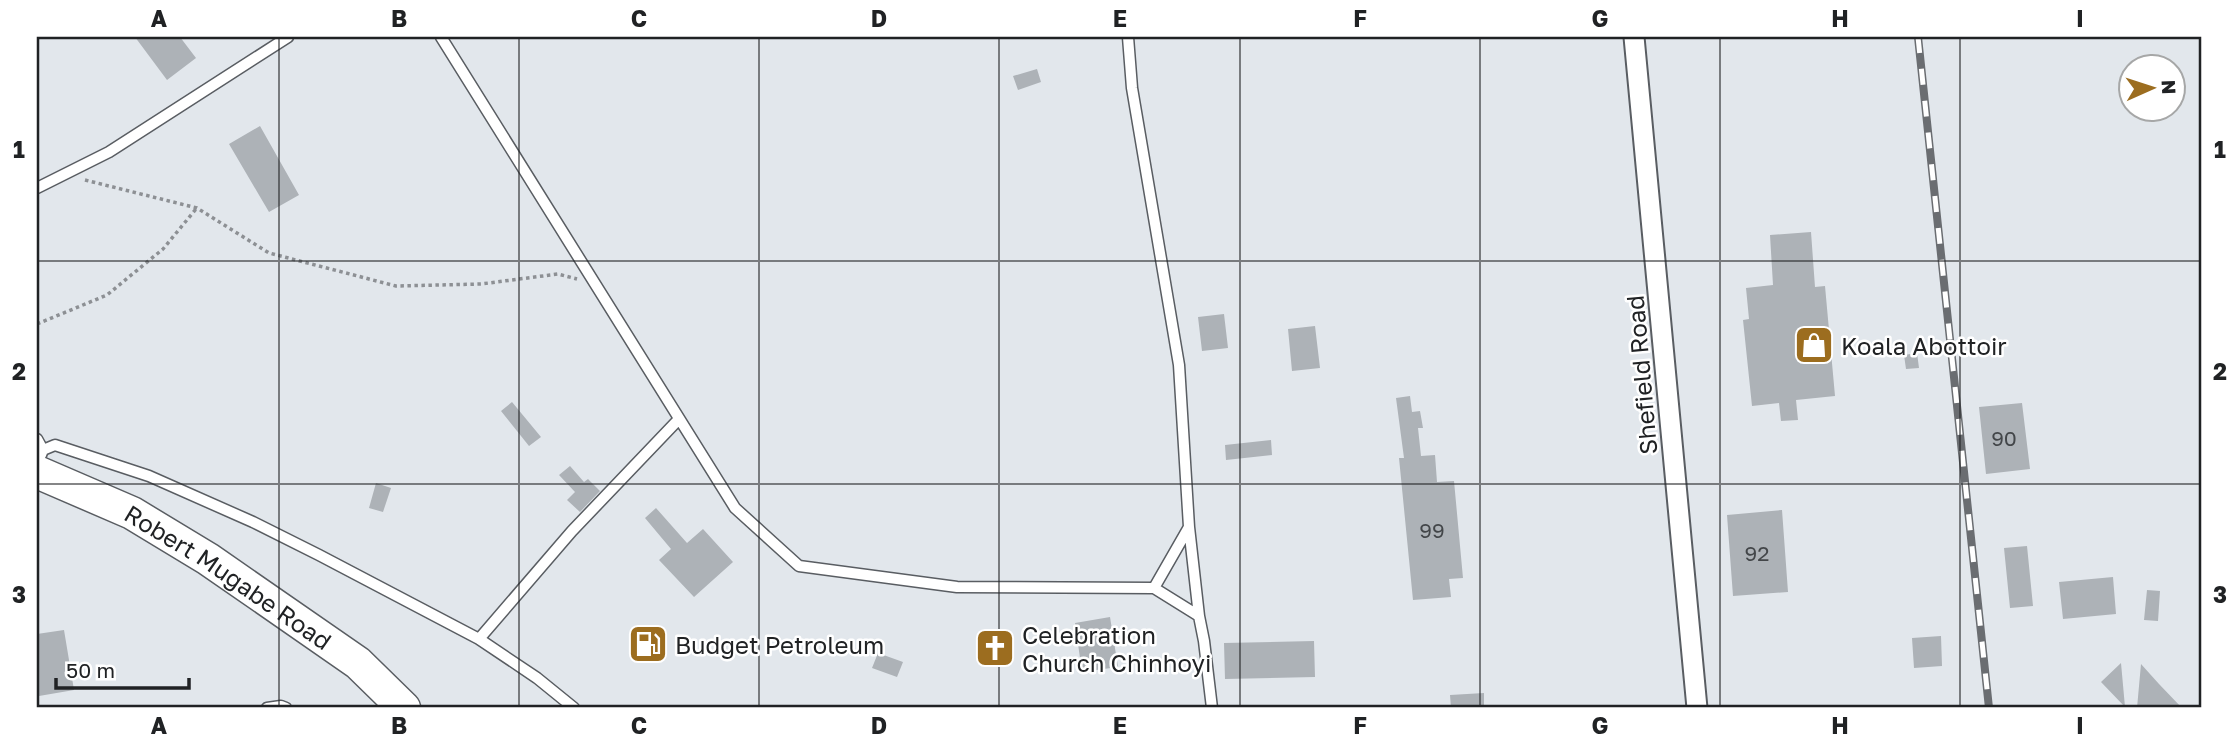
<svg xmlns="http://www.w3.org/2000/svg" width="2239" height="745" viewBox="0 0 2239 745" font-family="'Golos Text',sans-serif">
	<rect width="100%" height="100%" fill="#e2e7ec"/>
	<path fill="#adb2b7" d="M135,37H180L196,58L167,80Z
		M1037,69L1041,82L1018,90L1013,76Z
		M260,126L299,195L269,212L229,144Z
		M1811,232L1815,287L1825,286L1835,396L1796,400L1798,420L1781,421L1779,403L1752,406L1743,320L1749,319L1746,288L1773,285L1770,235Z
		M1224,314L1228,348L1202,351L1198,317Z
		M1315,326L1320,368L1292,371L1288,329Z
		M1917,353L1919,368L1906,369L1904,355Z
		M1410,396L1412,412L1420,411L1423,428H1418L1421,456L1435,455L1437,482L1454,481L1463,578L1449,579L1451,597L1413,600L1399,458H1404L1396,398Z
		M512,402L541,437L529,446L501,411Z
		M2022,403L2030,469L1986,474L1979,407Z
		M1271,440L1272,455L1226,460L1225,445Z
		M570,466L584,482L588,479L600,491L580,512L567,500L575,492L559,475Z
		M376,483L391,488L383,512L369,508Z
		M656,508L687,543L703,529L733,562L694,597L659,560L671,549L645,518Z
		M1782,510L1788,592L1733,596L1727,515Z
		M2027,546L2033,606L2010,608L2004,548Z
		M2113,577L2116,614L2063,619L2059,582Z
		M2147,590L2160,591L2158,621L2144,620Z
		M1110,617L1118,667L1082,672L1075,623Z
		M64,630L74,690L39,696L37,681V634Z
		M1941,636L1942,666L1914,668L1912,638Z
		M1314,641L1315,677L1225,679L1224,643Z
		M878,653L903,662L897,677L872,668Z
		M2121,663L2125,707L2101,682Z
		M2141,664L2159,684L2182,708H2137Z
		M1484,693V708H1451L1450,695Z"/>
	<g fill="none" stroke-linecap="round" stroke-linejoin="round">
		<g stroke="#595d62" stroke-width="13">
			<path id="lane" d="M441,37L735,508L799,566L957,587L1154,588L1189,527L1179,365L1132,88L1128,37
				M37,188L109,152L288,37
				M37,439L43,450L41,455
				M43,450L55,445L149,476L253,522L319,555L479,639L537,678L574,708
				M1189,527L1199,616
				M1154,588L1199,616L1204,641L1212,708
				M479,639L572,531L679,419
				M267,708L281,706L286,708"/>
		</g>
		<g stroke="#595d62" stroke-width="23">
			<path id="street" d="M1634,37L1697,708"/>
		</g>
		<g stroke="#595d62" stroke-width="35">
			<g id="primary">
				<path id="s1" d="M37,472L132,513L208,559L358,663L404,708"/>
			</g>
		</g>
		<path stroke="#8d9094" stroke-width="3.5" stroke-dasharray="3.5 3.5" stroke-linecap="butt" d="M85,180L197,208L269,253L396,286L481,284L558,274L577,279
			M37,324L107,295L163,249L196,209"/>
		<use href="#lane" stroke="#fff" stroke-width="10"/>
		<use href="#street" stroke="#fff" stroke-width="19"/>
		<use href="#primary" stroke="#fff" stroke-width="32"/>
		<g stroke="#6a6d71" stroke-width="8">
			<path id="rail" d="M1918,37L1989,708"/>
		</g>
		<use href="#rail" stroke="#fff" stroke-width="5" stroke-dasharray="16" stroke-linecap="butt"/>
	</g>
	<path fill="none" stroke="#202224" stroke-width="2" stroke-opacity="0.55" d="M279,37V708M519,37V708M759,37V708M999,37V708M1240,37V708M1480,37V708M1720,37V708M1960,37V708M37,261H2202M37,484H2202"/>
	<defs>
		<g id="shop-square" transform="scale(2.0125)"><rect x="-9" y="-9" width="18" height="18" rx="4" fill="#9c6d1f" stroke="#fff"/><path d="M-5-2.5h2.3a2.7 3.5 0 0 1 5.4 0H5L5.5 6h-11ZM-1.5-2.5h3a1.5 2.3 0 0 0-3 0Z" fill="#fff"/></g>
		<g id="fuel-square" transform="scale(2.0125)"><rect x="-9" y="-9" width="18" height="18" rx="4" fill="#9c6d1f" stroke="#fff"/><path d="M-5.5-6h7V0h2V4h1.3V-2.5L3-4.5l.8-.8L6-3V5H2.5V1h-1V6h-7ZM-4.2-4.7v3.2H.2V-4.7Z" fill="#fff"/></g>
		<g id="church-square" transform="scale(2.0125)"><rect x="-9" y="-9" width="18" height="18" rx="4" fill="#9c6d1f" stroke="#fff"/><path d="M-1.2-6h2.4v3.5h3.3v2.4h-3.3V6h-2.4V-.1h-3.3v-2.4h3.3Z" fill="#fff"/></g>
	</defs>
	<g fill-rule="evenodd">
		<use href="#shop-square" x="1814" y="345"/>
		<use href="#fuel-square" x="648" y="644"/>
		<use href="#church-square" x="995" y="648"/>
	</g>
	<g text-anchor="middle" dominant-baseline="central" stroke-width="5" stroke-linejoin="round" paint-order="stroke">
		<g font-size="21" fill="#434649">
			<text x="2004" y="438">90</text>
			<text x="1432" y="530">99</text>
			<text x="1757" y="553">92</text>
		</g>
		<g font-size="24" fill="#202224" stroke="#fff" text-anchor="start">
			<text x="1841" y="345">Koala Abottoir</text>
			<text x="1022" y="634">Celebration<tspan x="1022" dy="28">Church Chinhoyi</tspan></text>
			<text x="675" y="644">Budget Petroleum</text>
		</g>
		<g font-size="24" fill="#202224" stroke="#fff">
			<text transform="translate(1641 375) rotate(-95)">Shefield Road</text>
			<text stroke="none"><textPath href="#s1" startOffset="219">Robert Mugabe Road</textPath></text>
		</g>
	</g>
	<rect width="2239" height="745" fill="none" stroke="#ffffff" stroke-width="77"/>
	<g transform="translate(2152 88) rotate(87)"><circle r="33" fill="#ffffff" stroke="#a6a7a7" stroke-width="2"/>
	<path d="M0-5L12 26L0 18L-12 26Z" fill="#9c6d1f"/>
	<text y="-10" font-size="19" font-weight="bold" text-anchor="middle" fill="#202224">N</text>
	</g>
	<path d="M56 678v10h133v-10" fill="none" stroke="#202224" stroke-width="3.5"/>
	<text x="66" y="678" font-size="21" fill="#202224" stroke="#ffffff" stroke-width="5" paint-order="stroke">50 m</text>
	<rect x="38" y="38" width="2162" height="668" fill="none" stroke="#202224" stroke-width="2.5"/>
	<g font-size="23" text-anchor="middle" font-weight="bold" fill="#202224">
		<text x="159" y="27">A</text>
		<text x="399" y="27">B</text>
		<text x="639" y="27">C</text>
		<text x="879" y="27">D</text>
		<text x="1120" y="27">E</text>
		<text x="1360" y="27">F</text>
		<text x="1600" y="27">G</text>
		<text x="1840" y="27">H</text>
		<text x="2080" y="27">I</text>
		<text x="19" y="158">1</text>
		<text x="2220" y="158">1</text>
		<text x="19" y="380">2</text>
		<text x="2220" y="380">2</text>
		<text x="19" y="603">3</text>
		<text x="2220" y="603">3</text>
		<text x="159" y="734">A</text>
		<text x="399" y="734">B</text>
		<text x="639" y="734">C</text>
		<text x="879" y="734">D</text>
		<text x="1120" y="734">E</text>
		<text x="1360" y="734">F</text>
		<text x="1600" y="734">G</text>
		<text x="1840" y="734">H</text>
		<text x="2080" y="734">I</text>
	</g>
</svg>
